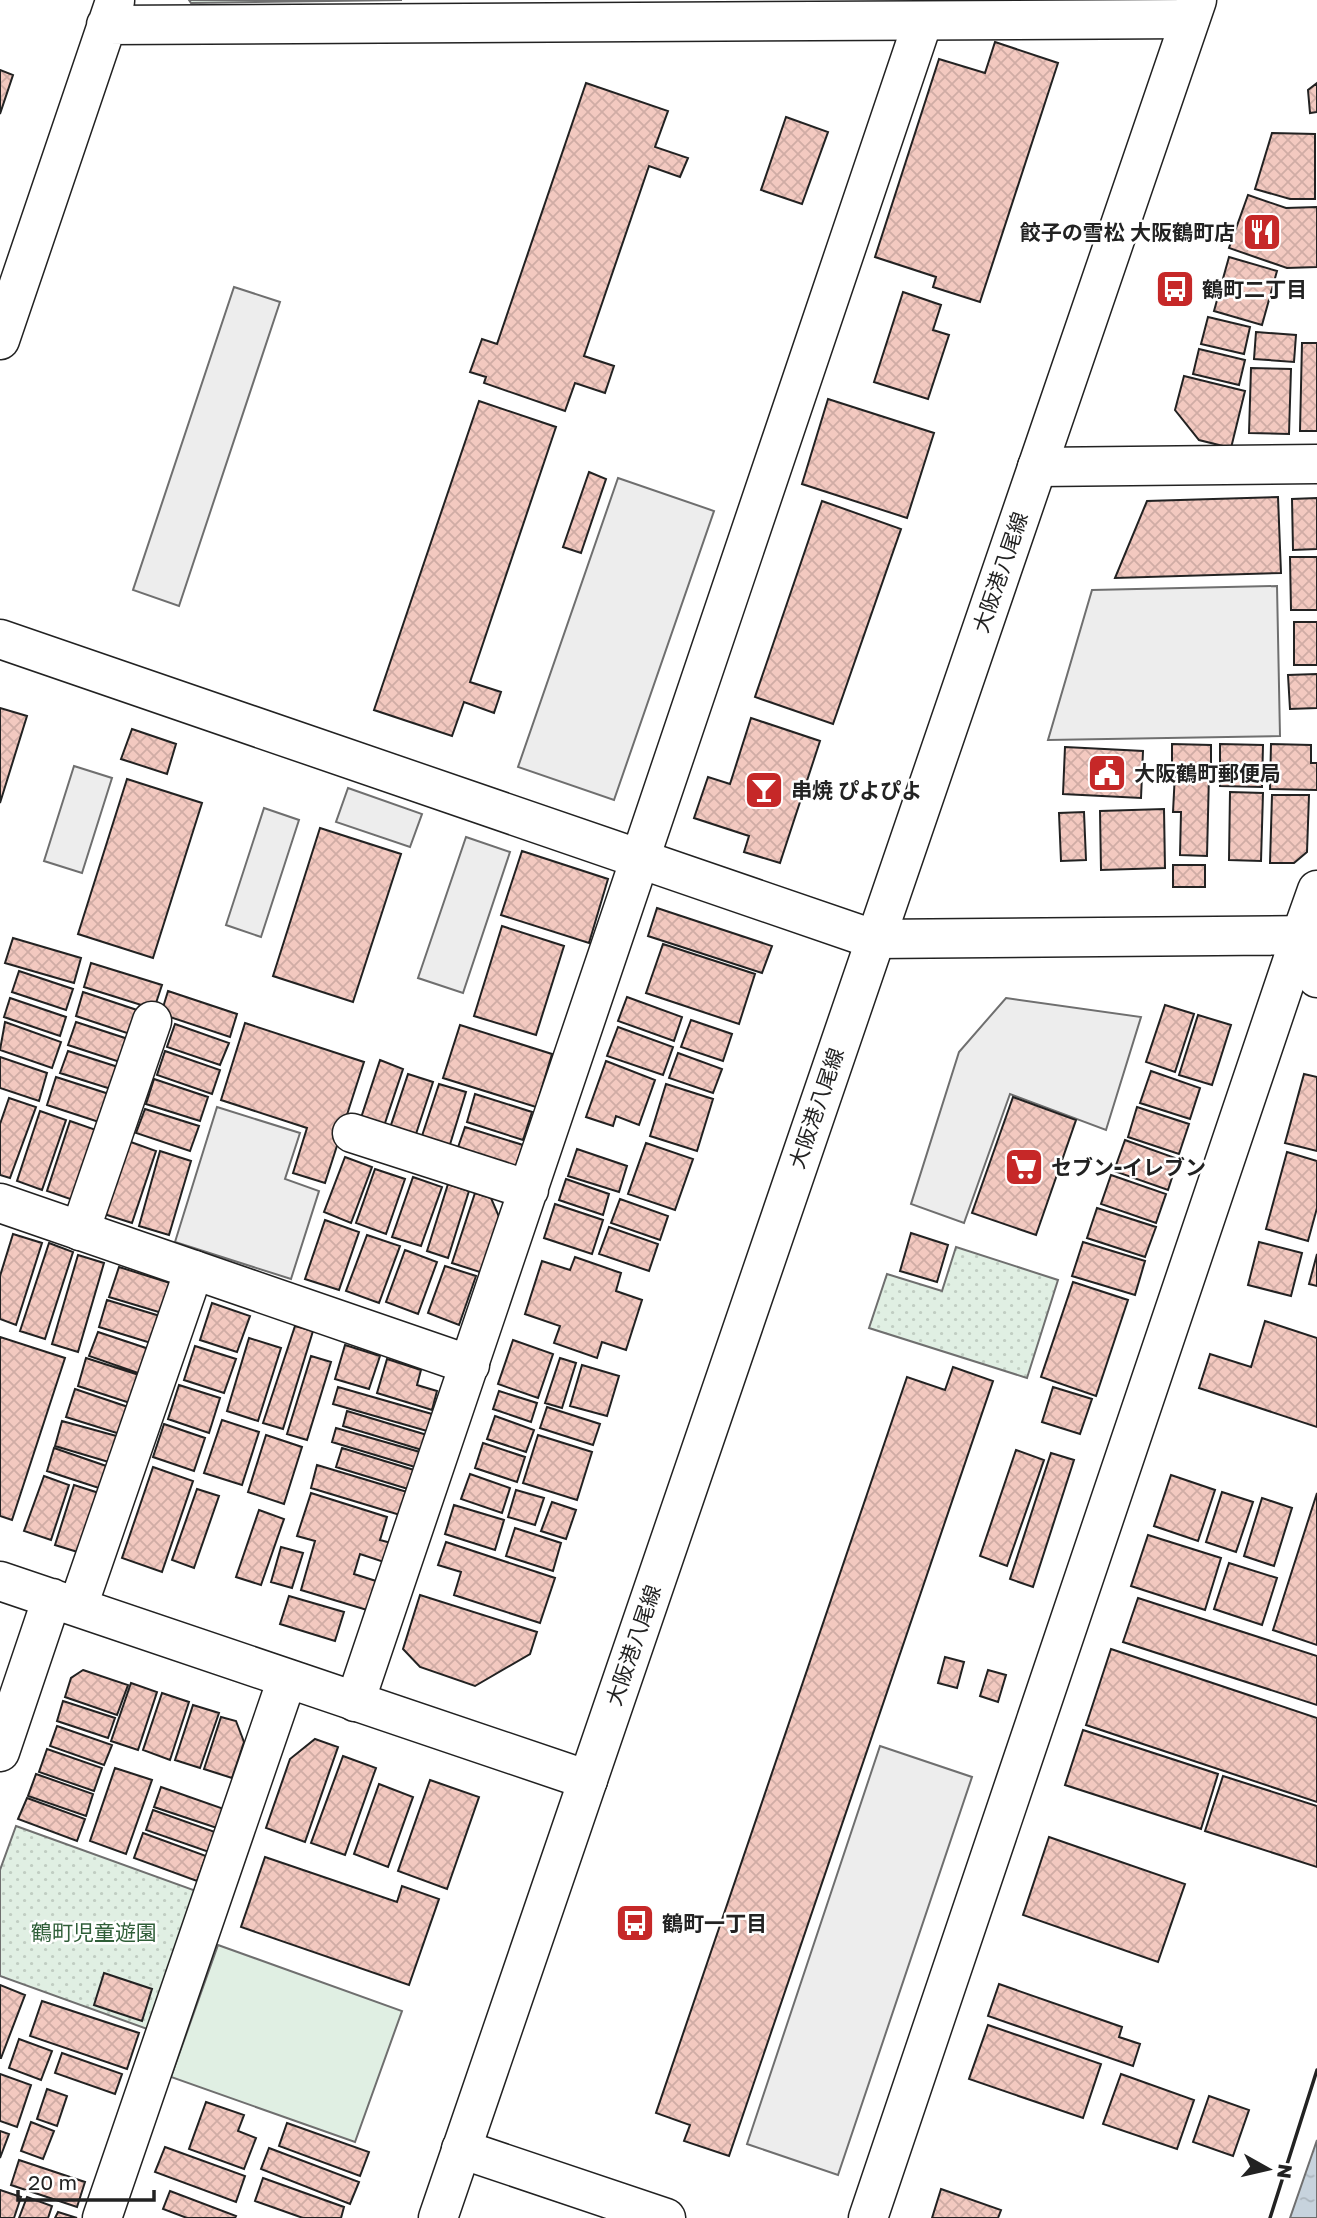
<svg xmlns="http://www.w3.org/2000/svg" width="1317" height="2218" viewBox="0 0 1317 2218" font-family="'Golos Text','Noto Sans JP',sans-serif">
	<defs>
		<pattern id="park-dots" width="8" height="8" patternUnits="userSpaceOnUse" patternTransform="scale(1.75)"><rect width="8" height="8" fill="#e0efe3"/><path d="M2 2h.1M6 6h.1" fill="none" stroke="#c0cdc2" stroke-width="1.8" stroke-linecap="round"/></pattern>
		<pattern id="water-ripples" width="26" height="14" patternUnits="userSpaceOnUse" patternTransform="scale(1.75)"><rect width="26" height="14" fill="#c7d3dd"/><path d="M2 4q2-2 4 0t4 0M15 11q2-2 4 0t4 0" fill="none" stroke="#abb5bd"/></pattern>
		<pattern id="building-cross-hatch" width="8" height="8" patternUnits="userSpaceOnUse" patternTransform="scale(1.75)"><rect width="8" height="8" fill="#f3c9c0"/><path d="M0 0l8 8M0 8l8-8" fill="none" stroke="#d0aca5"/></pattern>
	</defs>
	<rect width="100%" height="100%" fill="#fff"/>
	<path fill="#e0efe3" stroke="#6f6f6f" stroke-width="2" d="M218,1945L402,2011L355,2142L171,2077Z"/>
	<path fill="url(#park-dots)" stroke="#6f6f6f" stroke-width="2" d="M189,0H402L191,3Z
		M956,1247L1058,1280L1027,1378L869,1328L887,1274L942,1291Z
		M16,1826L199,1892L150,2030L0,1976V1870Z"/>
	<path fill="#ededed" stroke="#6f6f6f" stroke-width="2" d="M234,287L280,302L179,606L133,590Z
		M618,478L714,511L614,800L518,767Z
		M1277,586L1280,736L1048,740L1092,590Z
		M74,766L112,778L82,873L44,861Z
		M348,788L422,814L410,847L336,822Z
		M264,808L299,820L261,937L226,925Z
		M466,837L510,852L463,993L418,978Z
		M1006,998L1141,1017L1106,1130L1010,1094L964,1223L911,1204L959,1052Z
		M217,1107L300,1133L285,1179L319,1191L291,1279L175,1242Z
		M880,1746L972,1777L838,2175L747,2144Z"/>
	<path fill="url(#water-ripples)" stroke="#6f6f6f" stroke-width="2" d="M1317,2140V2218H1290Z"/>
	<path fill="url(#building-cross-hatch)" stroke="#222" stroke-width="2" d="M995,42L1058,63L980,302L933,287L936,277L875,257L939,59L985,73Z
		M0,70L13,75L0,114Z
		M586,83L668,111L655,147L688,158L680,177L649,166L584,356L614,366L605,393L575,383L565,411L484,383L486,377L470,372L482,339L497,344Z
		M1317,83V112L1310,113L1308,90Z
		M786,117L828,132L802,204L761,190Z
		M1272,133L1315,134V199H1290L1255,189Z
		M1248,195L1286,208L1317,207V267L1287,268L1229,248Z
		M1229,257L1277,271L1262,325L1214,311Z
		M903,292L941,305L933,330L949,335L928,399L874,382Z
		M1208,317L1250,327L1244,354L1201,344Z
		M1256,332L1296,335L1294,362L1254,359Z
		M1302,343H1317V431H1300Z
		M1199,349L1245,360L1239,385L1193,374Z
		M1251,368L1291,369L1289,434L1249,433Z
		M1184,376L1245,391L1231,448L1199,440L1175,410Z
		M828,399L934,433L907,518L802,484Z
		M479,401L556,427L470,682L501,692L494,713L464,702L452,736L374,710Z
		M589,472L606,479L581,553L563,547Z
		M1278,497L1281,573L1115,578L1147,501Z
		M1317,498V549L1293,550L1292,499Z
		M822,501L901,529L833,724L755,697Z
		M1290,557H1317V610H1291Z
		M1294,622H1317V665H1294Z
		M1317,674V708L1290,709L1288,675Z
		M0,708L27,716L0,803Z
		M751,718L820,741L780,863L744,852L749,836L694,818L708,777L730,784Z
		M132,729L176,744L167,774L121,759Z
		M1172,744L1211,745V765L1172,764Z
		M1220,744L1263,745L1262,787L1220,786Z
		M1271,744L1311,745V763H1317V790L1270,789Z
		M1065,747L1143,751L1141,798L1063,794Z
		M1175,773L1209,774L1207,856L1180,855L1181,812H1173Z
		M127,779L202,803L153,958L78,934Z
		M1230,792L1263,793L1261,861L1229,860Z
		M1272,795H1309L1307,852L1294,863H1270Z
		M1164,809L1165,868L1101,870L1100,811Z
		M1084,812L1086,860L1061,861L1059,813Z
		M320,828L401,854L353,1002L273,976Z
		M522,851L608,879L589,943L501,915Z
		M1173,865H1205V887H1173Z
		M657,908L772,946L762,973L648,936Z
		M502,926L564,946L536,1035L474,1016Z
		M13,938L81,958L74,983L5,963Z
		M663,944L755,974L739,1024L646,993Z
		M91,963L162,985L154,1009L84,987Z
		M19,971L73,989L66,1010L12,992Z
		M168,991L237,1014L230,1037L161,1014Z
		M83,992L137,1010L130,1034L76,1016Z
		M627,997L682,1017L674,1041L618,1021Z
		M10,998L66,1017L60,1036L4,1017Z
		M1165,1005L1194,1014L1175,1072L1146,1062Z
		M1198,1015L1231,1025L1212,1085L1179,1075Z
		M691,1020L732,1034L723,1061L681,1047Z
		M5,1022L61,1042L52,1068L0,1050Z
		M76,1022L128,1039L120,1062L68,1045Z
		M245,1023L364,1062L325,1183L293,1173L307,1128L221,1100Z
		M175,1024L229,1043L220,1065L167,1047Z
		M460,1025L552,1054L536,1107L443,1078Z
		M618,1027L673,1047L663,1075L607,1056Z
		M68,1051L118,1067L111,1089L60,1073Z
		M165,1051L220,1070L212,1094L157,1075Z
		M678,1053L722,1069L713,1093L669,1078Z
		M0,1057L47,1073L39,1101L0,1088Z
		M380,1060L403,1069L383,1129L360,1121Z
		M606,1061L655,1080L639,1125L616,1116L613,1126L586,1117Z
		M1151,1071L1200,1088L1190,1119L1140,1103Z
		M408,1074L433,1082L414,1140L389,1131Z
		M1304,1074L1317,1077V1151L1285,1143Z
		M56,1077L109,1094L99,1122L47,1105Z
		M154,1079L208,1097L200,1121L146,1104Z
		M439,1084L466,1092L448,1151L420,1142Z
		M666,1084L713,1099L697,1151L650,1136Z
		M475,1094L532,1112L523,1140L467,1122Z
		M1013,1097L1076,1120L1036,1235L972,1213Z
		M9,1098L36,1107L10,1178L0,1175V1124Z
		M1137,1107L1189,1124L1179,1154L1128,1137Z
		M145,1109L199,1126L190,1151L136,1133Z
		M40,1111L66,1120L42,1190L17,1181Z
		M70,1121L99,1131L76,1201L47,1191Z
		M465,1127L523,1145L513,1174L455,1156Z
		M1125,1140L1178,1159L1168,1190L1114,1171Z
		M128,1141L156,1151L132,1223L104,1214Z
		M646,1143L693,1159L675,1210L628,1194Z
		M577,1149L627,1166L619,1192L568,1176Z
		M160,1151L191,1161L169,1235L139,1226Z
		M1287,1152L1317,1161V1208L1308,1241L1266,1229Z
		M345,1157L372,1167L351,1223L324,1212Z
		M375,1169L405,1179L386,1234L356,1223Z
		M1111,1175L1166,1194L1156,1223L1101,1204Z
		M413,1177L442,1187L421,1246L392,1237Z
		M566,1179L609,1194L603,1215L559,1200Z
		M448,1184L469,1191L448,1258L427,1251Z
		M475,1193L491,1198L500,1219L483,1273L452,1263Z
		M620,1199L668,1216L660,1240L611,1223Z
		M555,1204L603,1220L592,1254L544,1238Z
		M1097,1208L1156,1227L1145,1257L1087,1238Z
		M325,1220L359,1232L339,1290L305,1279Z
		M609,1227L658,1244L649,1271L599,1254Z
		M911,1233L948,1245L937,1282L900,1271Z
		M13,1234L42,1243L16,1325L0,1319V1276Z
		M367,1235L400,1246L379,1303L346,1291Z
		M1083,1242L1145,1261L1135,1295L1072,1276Z
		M1259,1242L1302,1253L1291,1296L1248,1285Z
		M49,1243L73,1252L45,1339L20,1331Z
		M405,1250L437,1262L418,1314L386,1302Z
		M1317,1254V1286L1309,1284Z
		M78,1255L104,1263L78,1352L52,1344Z
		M575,1257L621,1273L616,1291L642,1300L626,1350L602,1342L597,1358L554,1343L560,1326L525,1314L542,1261L570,1270Z
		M445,1266L476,1276L459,1325L428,1313Z
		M119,1267L170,1283L162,1313L109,1297Z
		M1073,1282L1128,1300L1096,1396L1041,1377Z
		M107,1300L160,1316L151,1343L99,1327Z
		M212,1303L250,1316L237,1352L200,1340Z
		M1265,1321L1317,1338V1427L1199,1388L1210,1354L1251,1367Z
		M295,1326L313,1331L283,1429L263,1423Z
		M98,1332L149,1349L141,1374L89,1356Z
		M0,1337L65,1358L12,1520L0,1516Z
		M249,1338L281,1348L258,1421L227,1411Z
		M513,1340L553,1354L538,1398L498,1384Z
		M345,1345L380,1356L369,1389L335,1379Z
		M195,1346L236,1359L224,1393L184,1380Z
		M311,1356L331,1362L307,1440L287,1434Z
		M86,1358L139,1375L130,1403L78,1386Z
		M560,1358L576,1363L562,1408L545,1403Z
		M387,1359L421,1370L417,1385L437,1391L432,1410L377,1393Z
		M582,1365L619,1376L607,1416L570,1406Z
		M953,1367L993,1381L729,2156L684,2141L690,2125L656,2113L907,1377L945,1390Z
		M179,1385L220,1398L209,1433L168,1419Z
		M338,1387L432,1414L427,1431L333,1404Z
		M1053,1387L1092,1399L1080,1434L1042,1422Z
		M75,1389L128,1407L120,1434L66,1417Z
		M499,1391L537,1403L531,1422L493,1409Z
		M547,1407L600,1424L593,1445L540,1428Z
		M347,1411L427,1435L422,1450L343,1426Z
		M495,1416L534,1430L526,1452L487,1439Z
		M222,1420L259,1432L242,1485L204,1473Z
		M62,1421L120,1437L112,1463L55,1446Z
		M164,1424L205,1438L194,1471L153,1457Z
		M336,1428L420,1452L415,1467L332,1442Z
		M266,1435L302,1447L284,1504L248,1492Z
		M538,1435L592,1452L577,1500L523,1483Z
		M483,1443L525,1457L517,1482L475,1468Z
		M54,1448L112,1468L105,1490L47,1471Z
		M342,1448L414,1470L408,1489L336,1467Z
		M1016,1450L1044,1460L1007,1566L980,1556Z
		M1051,1453L1074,1460L1033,1587L1010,1579Z
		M317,1465L407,1492L400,1515L311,1488Z
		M153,1467L193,1481L162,1572L122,1558Z
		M470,1474L510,1488L502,1513L461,1499Z
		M1171,1475L1215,1490L1198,1541L1154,1526Z
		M44,1476L69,1485L51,1540L24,1531Z
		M74,1485L102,1494L84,1554L55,1545Z
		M197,1489L219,1496L194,1568L172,1560Z
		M516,1490L544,1498L535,1525L508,1517Z
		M1222,1492L1253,1502L1236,1552L1206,1542Z
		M311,1493L387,1517L380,1540L391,1543L384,1562L360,1554L354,1574L376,1581L367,1610L301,1590L315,1541L297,1536Z
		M1317,1493V1645L1273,1630Z
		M1262,1498L1292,1508L1274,1566L1244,1556Z
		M552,1502L576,1510L566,1539L541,1531Z
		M454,1505L504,1520L495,1550L445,1534Z
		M259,1510L284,1519L261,1585L236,1577Z
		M515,1528L561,1543L553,1571L506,1556Z
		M1148,1535L1221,1558L1205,1610L1131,1586Z
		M446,1542L555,1578L540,1623L454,1595L461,1572L438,1565Z
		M281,1547L303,1553L292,1588L271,1582Z
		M1229,1563L1277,1578L1262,1625L1214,1609Z
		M420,1595L537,1632L530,1654L475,1686L420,1667L403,1649Z
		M289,1596L344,1612L335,1641L280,1624Z
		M1138,1598L1317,1656V1705L1123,1642Z
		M1111,1649L1317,1718V1802L1086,1725Z
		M945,1657L964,1662L957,1688L938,1683Z
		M83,1670L128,1685L117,1715L65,1697L71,1678Z
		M988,1670L1006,1675L998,1702L980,1696Z
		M131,1683L157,1692L138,1750L111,1741Z
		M162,1693L189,1702L170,1760L143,1750Z
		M63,1701L115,1718L108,1738L57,1721Z
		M193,1705L219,1713L200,1768L175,1760Z
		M221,1717L236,1721L244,1742L232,1778L204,1769Z
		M57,1726L112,1745L104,1765L50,1746Z
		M1083,1730L1218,1774L1201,1829L1065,1785Z
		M315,1739L338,1747L305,1842L266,1828L290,1759Z
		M47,1749L102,1768L94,1791L39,1772Z
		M343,1756L376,1768L345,1855L311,1843Z
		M115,1768L152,1780L126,1854L90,1841Z
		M36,1774L93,1794L86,1816L28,1796Z
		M1223,1776L1317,1806V1867L1205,1831Z
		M430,1780L479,1797L447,1889L398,1871Z
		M379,1784L413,1797L388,1867L354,1854Z
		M161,1787L224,1809L217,1828L154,1807Z
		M27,1798L85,1819L77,1841L18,1819Z
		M153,1810L215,1832L209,1852L146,1830Z
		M143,1833L206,1856L197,1881L134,1858Z
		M1049,1837L1185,1884L1158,1962L1023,1915Z
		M265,1857L397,1902L402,1886L439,1899L409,1985L241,1927Z
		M104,1973L152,1989L142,2021L94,2005Z
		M999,1984L1122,2027L1119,2037L1140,2044L1133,2066L988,2016Z
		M0,1985L25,1995L1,2058H0Z
		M42,2001L139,2033L127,2069L30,2036Z
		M988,2025L1101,2064L1083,2118L969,2079Z
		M19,2039L52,2051L41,2080L9,2068Z
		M62,2053L122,2074L115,2094L55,2073Z
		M0,2074L31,2085L17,2127L0,2121Z
		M1121,2074L1194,2100L1177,2149L1103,2124Z
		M47,2089L67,2096L57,2126L37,2119Z
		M1209,2096L1249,2110L1233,2156L1193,2142Z
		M206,2102L244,2115L238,2131L256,2138L244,2169L189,2149Z
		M31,2122L54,2131L43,2159L21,2151Z
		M287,2123L369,2152L360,2176L279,2146Z
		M0,2131L9,2134L0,2158Z
		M165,2147L245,2176L236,2202L155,2172Z
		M269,2148L359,2182L350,2204L261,2169Z
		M19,2160L85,2182L77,2207L11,2185Z
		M263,2178L344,2207L341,2218H303L255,2201Z
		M941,2189L1001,2210L998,2218H932Z
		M0,2190L21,2197L14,2218H0Z
		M170,2191L236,2216L235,2218H187L163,2209Z
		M27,2197L52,2206L48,2218H19Z
		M58,2212L77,2218H55Z"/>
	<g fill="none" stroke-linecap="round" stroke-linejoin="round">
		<g stroke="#222" stroke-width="41">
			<path id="minor" d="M1037,467L1317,464
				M1317,890L1301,935L1317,978
				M352,1133L529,1190
				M80,1231L152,1021
				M78,1606L194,1270
				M355,1702L923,21"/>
		</g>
		<g stroke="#222" stroke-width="41">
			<path id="tertiary" d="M106,25L1190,19
				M0,340L115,1
				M0,639L873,939L1317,935
				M0,1203L470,1365
				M0,1581L588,1780
				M0,1752L52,1598
				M461,2149L666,2218
				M102,2218L287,1679
				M868,2218L1301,935"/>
		</g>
		<g stroke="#222" stroke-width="41">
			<path id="primary" d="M438,2218L1197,0"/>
		</g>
		<use href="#minor" stroke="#fff" stroke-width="38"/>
		<use href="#tertiary" stroke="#fff" stroke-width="38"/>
		<use href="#primary" stroke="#fff" stroke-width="38"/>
		<path stroke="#222" stroke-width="3.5" d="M1270,2218L1317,2070"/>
	</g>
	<defs>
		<g id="restaurant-square" transform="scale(2.0125)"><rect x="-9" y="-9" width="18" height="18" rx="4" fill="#c62828" stroke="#fff"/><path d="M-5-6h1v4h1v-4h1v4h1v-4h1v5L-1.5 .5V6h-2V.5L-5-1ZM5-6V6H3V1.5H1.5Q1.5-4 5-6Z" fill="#fff"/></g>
		<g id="bus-square" transform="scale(2.0125)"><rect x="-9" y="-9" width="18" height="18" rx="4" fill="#c62828" stroke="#fff"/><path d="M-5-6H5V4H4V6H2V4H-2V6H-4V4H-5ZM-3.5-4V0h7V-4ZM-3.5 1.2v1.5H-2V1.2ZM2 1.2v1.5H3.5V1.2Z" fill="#fff"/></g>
		<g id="civic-square" transform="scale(2.0125)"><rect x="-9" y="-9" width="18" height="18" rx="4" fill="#c62828" stroke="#fff"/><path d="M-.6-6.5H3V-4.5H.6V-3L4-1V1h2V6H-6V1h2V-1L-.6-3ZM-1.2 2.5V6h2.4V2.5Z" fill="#fff"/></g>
		<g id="bar-square" transform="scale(2.0125)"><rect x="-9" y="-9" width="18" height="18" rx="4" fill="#c62828" stroke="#fff"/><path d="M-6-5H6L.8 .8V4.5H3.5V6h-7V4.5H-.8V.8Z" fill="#fff"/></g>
		<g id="supermarket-square" transform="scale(2.0125)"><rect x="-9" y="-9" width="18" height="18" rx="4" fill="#c62828" stroke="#fff"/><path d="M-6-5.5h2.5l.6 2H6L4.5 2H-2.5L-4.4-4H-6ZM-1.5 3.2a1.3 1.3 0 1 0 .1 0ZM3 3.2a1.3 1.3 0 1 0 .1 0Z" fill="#fff"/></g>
	</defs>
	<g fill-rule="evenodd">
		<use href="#restaurant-square" x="1262" y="232"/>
		<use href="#bus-square" x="1175" y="289"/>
		<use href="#civic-square" x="1107" y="773"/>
		<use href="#bar-square" x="764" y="790"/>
		<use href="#supermarket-square" x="1024" y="1167"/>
		<use href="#bus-square" x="635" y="1923"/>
	</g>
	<g text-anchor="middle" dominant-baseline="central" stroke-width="5" stroke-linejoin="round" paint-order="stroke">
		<g font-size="21" font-weight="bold" fill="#222" stroke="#fff" text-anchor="start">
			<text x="1235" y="232" text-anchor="end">餃子の雪松 大阪鶴町店</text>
			<text x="1202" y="289">鶴町二丁目</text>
			<text x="1134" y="773">大阪鶴町郵便局</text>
			<text x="791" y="790">串焼 ぴよぴよ</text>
			<text x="1051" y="1167">セブン-イレブン</text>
			<text x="662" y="1923">鶴町一丁目</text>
		</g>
		<g font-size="21" fill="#222" stroke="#fff">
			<text transform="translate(1000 572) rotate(-71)">大阪港八尾線</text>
			<text transform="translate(816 1108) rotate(-71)">大阪港八尾線</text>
			<text transform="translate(633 1645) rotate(-71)">大阪港八尾線</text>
		</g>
		<g font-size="21" fill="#2f5e38" stroke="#fff">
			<text x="94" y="1932">鶴町児童遊園</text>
		</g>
	</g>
	<g transform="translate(1268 2169) rotate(98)" stroke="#ffffff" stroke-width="5" paint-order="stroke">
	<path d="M0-5L12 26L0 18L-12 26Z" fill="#222222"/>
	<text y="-10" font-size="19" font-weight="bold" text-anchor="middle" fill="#222222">N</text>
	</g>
	<path d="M18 2190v10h136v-10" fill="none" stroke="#222222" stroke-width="3.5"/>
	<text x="28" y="2190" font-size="21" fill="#222222" stroke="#ffffff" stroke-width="5" paint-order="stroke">20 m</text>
</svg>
